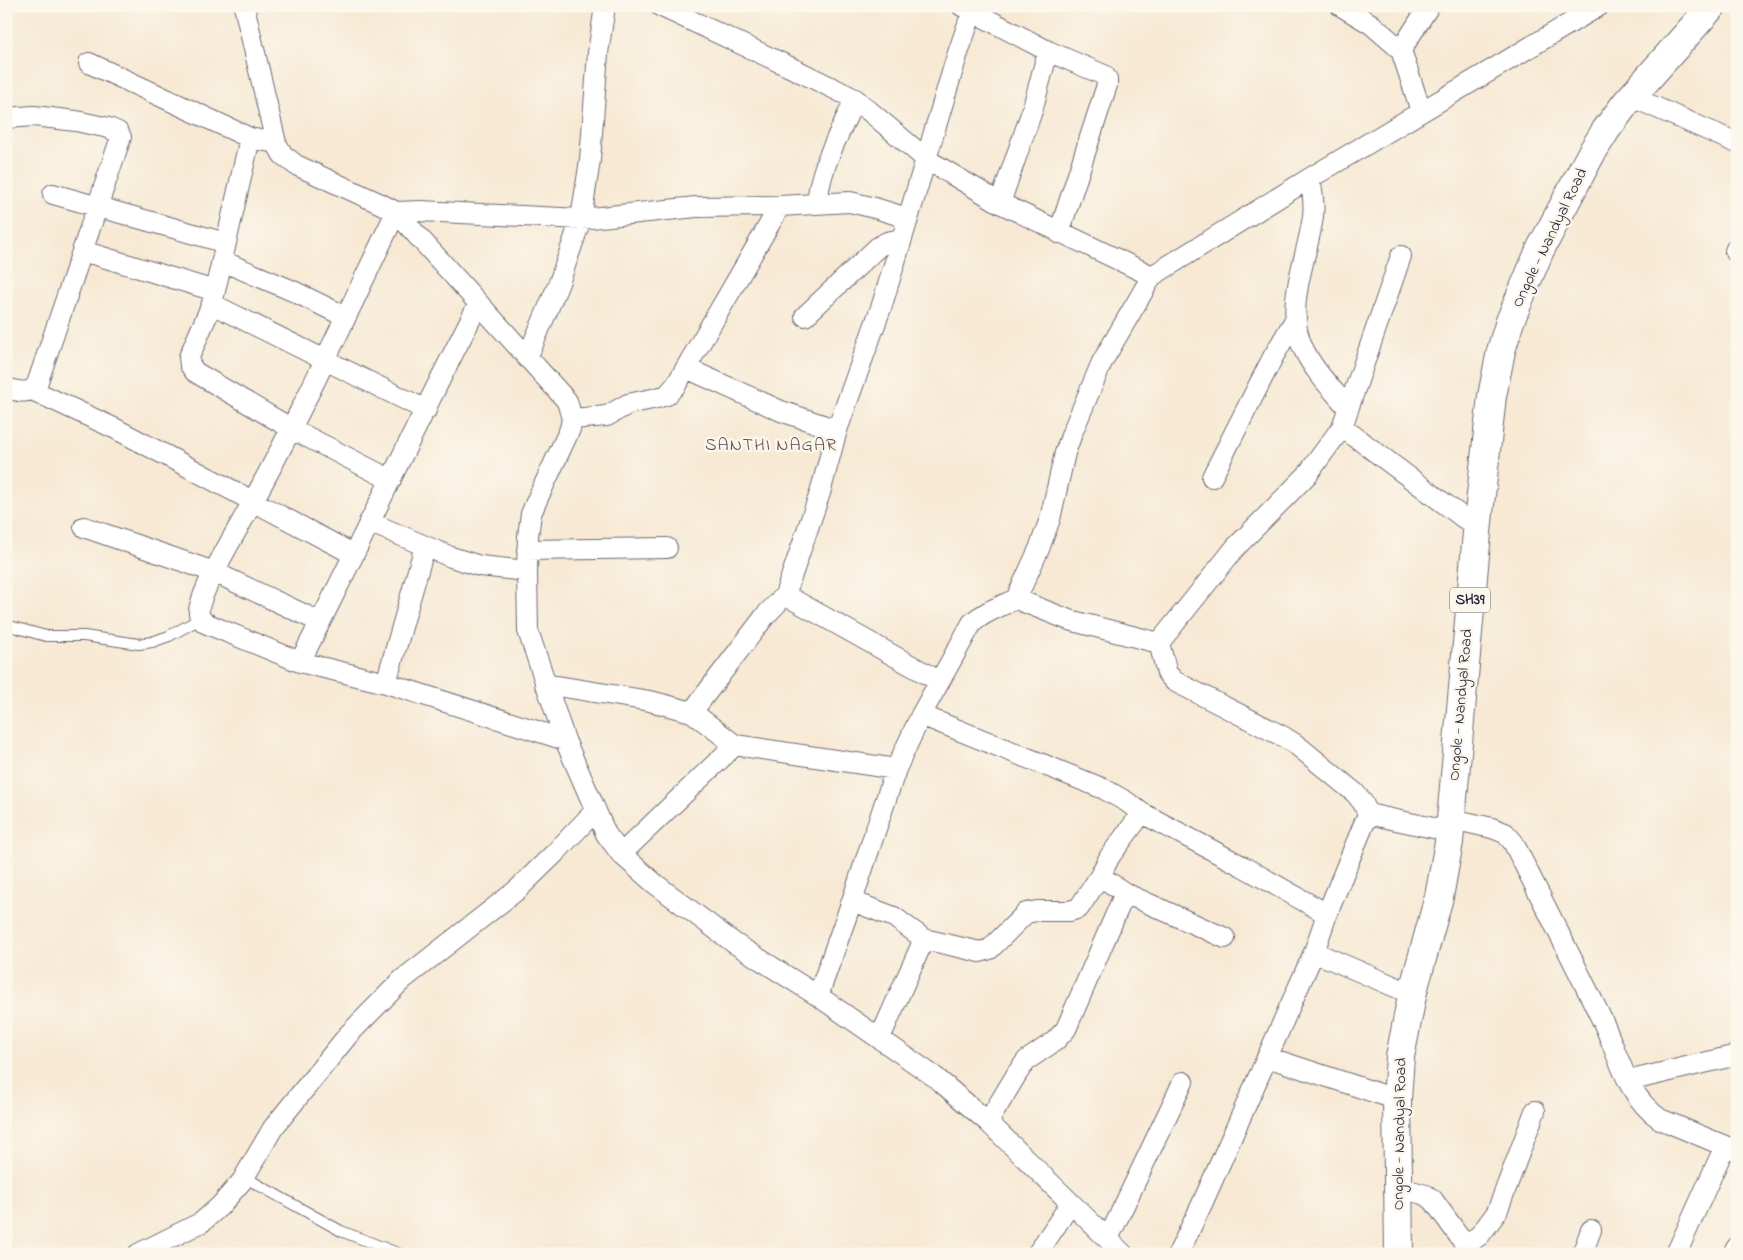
<svg xmlns="http://www.w3.org/2000/svg" width="1743" height="1260" viewBox="0 0 1743 1260" font-family="'Indie Flower',sans-serif">
	<rect width="100%" height="100%" fill="#fbf7ec"/>
	<filter id="ink" filterUnits="userSpaceOnUse"><feTurbulence type="fractalNoise" baseFrequency=".02" numOctaves="2"/><feDisplacementMap in="SourceGraphic" scale="10" xChannelSelector="R" yChannelSelector="G"/><feConvolveMatrix kernelMatrix="1 2 1 2 8 2 1 2 1" color-interpolation-filters="sRGB"/></filter>
	<filter id="wash" filterUnits="userSpaceOnUse"><feTurbulence type="fractalNoise" baseFrequency=".0096" numOctaves="4" result="noise"/><feDisplacementMap in="SourceGraphic" scale="20" xChannelSelector="R" yChannelSelector="G"/><feGaussianBlur stdDeviation="1.12" result="paint"/><feColorMatrix in="noise" values="0 0 0 0 0 0 0 0 0 0 0 0 0 0 0 0 0 1.4 0 .05"/><feComposite in="paint" operator="in"/></filter>
	<g filter="url(#wash)">
		<rect width="100%" height="100%" fill="#f7e9d4"/>
	</g>
	<g filter="url(#ink)">
		<g fill="none" stroke-linecap="round" stroke-linejoin="round">
			<g stroke="#6d6871" stroke-width="12">
				<path id="lane" d="M6,625L46,636H84L139,644L152,642L169,636L200,619
					M244,1177L341,1231L400,1254"/>
			</g>
			<g stroke="#6d6871" stroke-width="22">
				<path id="street" d="M244,6L276,143L283,155L296,165L381,204L396,212L567,401L572,419L570,429L536,502L531,514L528,536L527,571L528,631L565,740L606,834L621,854L654,883L734,943L818,996L935,1077L988,1122L1123,1254
					M660,6L792,68L855,99L926,159L882,305L837,430L820,493L785,595L765,616L692,712
					M962,6L1048,51L1104,75L1107,79V85L1059,233
					M974,6L957,56L926,159L1000,203L1152,276
					M1341,6L1371,24L1401,50L1421,111
					M1401,50L1429,6
					M89,63L250,138
					M1632,97L1737,143
					M6,118L34,116L76,121L109,128L118,132L121,137L37,384C29,396 18,391 6,388
					M276,143L250,138L212,304L189,357L190,365L195,372L292,429L391,480
					M1310,178C1312,190 1315,203 1313,216C1308,258 1282,308 1304,350C1314,371 1333,390 1348,408
					M53,194L226,243
					M817,203C820,166 840,133 855,99
					M1000,203L1032,111L1048,51
					M83,251L215,291
					M1735,251L1737,247
					M1401,256L1342,427L1465,519
					M222,261L293,291L346,317
					M212,304L426,410
					M805,316L878,247L887,242L901,239
					M527,358L559,283L581,219L590,160L598,53L605,6
					M686,368L781,411L837,430
					M32,390L116,429L353,554
					M572,419L607,416L628,404L657,398L667,395L676,385L780,206
					M1212,477L1273,357L1296,318
					M369,522L451,557L480,566L527,571
					M84,527L214,572L320,622
					M527,550L667,548
					M785,595L939,681
					M1016,599L1069,620L1159,643L1235,548L1307,475L1342,427
					M1159,643L1167,673L1174,681L1284,737L1298,746L1355,793L1363,803L1368,814L1327,914L1314,952L1400,989
					M300,662C361,543 417,422 478,305
					M386,683L425,546
					M545,684L650,701L692,712L735,745
					M921,715L1104,789L1127,802L1142,813L1242,866L1327,914
					M565,740L386,683L300,662L205,623C202,620 199,618 199,613C197,598 233,537 242,521C298,421 346,316 396,212L420,211L581,219L696,207L780,206L850,202L875,208L907,218
					M1368,814L1438,829
					M1452,819L1492,828L1505,833L1513,842C1543,902 1574,962 1603,1022C1619,1057 1627,1096 1660,1119L1737,1151
					M621,854L735,745L896,769
					M1125,893L1225,938
					M852,901L894,917L924,939
					M818,996L852,901L896,769L921,715L972,623C985,611 1000,607 1016,599L1039,549L1050,519L1065,453L1072,433L1102,362L1152,276L1310,178L1599,6
					M880,1038L924,939L980,952L990,949L1026,913L1037,911H1070L1079,908L1100,876
					M1267,1057L1386,1096
					M1628,1081L1737,1055
					M988,1122L1018,1072L1027,1060L1055,1041L1066,1029L1125,893L1100,876L1110,856L1142,813
					M1397,1187L1426,1195L1433,1200L1472,1254
					M1108,1239L1183,1082
					M1466,1245L1480,1235L1497,1212L1535,1111
					M138,1254L202,1222L220,1206L242,1181L273,1128L349,1034L402,980L517,890L555,853L595,811
					M1037,1254L1071,1203
					M1178,1254L1202,1204L1314,952
					M1582,1254L1591,1230
					M1676,1254L1725,1146
					M1733,1254L1737,1247"/>
			</g>
			<g stroke="#6d6871" stroke-width="30">
				<path id="primary" d="M1399,1254L1397,1099L1400,1057L1413,991L1439,897L1449,842L1478,522L1492,396L1501,351L1510,321L1540,250L1591,154L1606,130L1626,103L1712,6"/>
			</g>
			<use href="#lane" stroke="#fff" stroke-width="10"/>
			<use href="#street" stroke="#fff" stroke-width="20"/>
			<use href="#primary" stroke="#fff" stroke-width="28"/>
		</g>
	</g>
	<g text-anchor="middle" dominant-baseline="central" stroke-width="5" stroke-linejoin="round" paint-order="stroke">
		<rect fill="#fbf7ec" stroke="#636270" stroke-width="1" x="1450" y="587.5" width="40" height="25" rx="4"/>
		<g font-size="15" font-weight="bold" fill="#22223b">
			<text x="1470" y="600">SH39</text>
		</g>
		<g font-size="16" fill="#22223b" stroke="#fbf7ec">
			<text transform="translate(1550 238) rotate(-64)">Ongole - Nandyal Road</text>
			<text transform="translate(1461 705) rotate(-85)">Ongole - Nandyal Road</text>
			<text transform="translate(1400 1134) rotate(-89)">Ongole - Nandyal Road</text>
		</g>
		<g font-size="18" letter-spacing="1" fill="#654a56" stroke="#fbf7ec">
			<text x="771" y="446">SANTHI NAGAR</text>
		</g>
	</g>
	<rect width="1743" height="1260" fill="none" stroke="#fbf7ec" stroke-width="25"/>
</svg>
